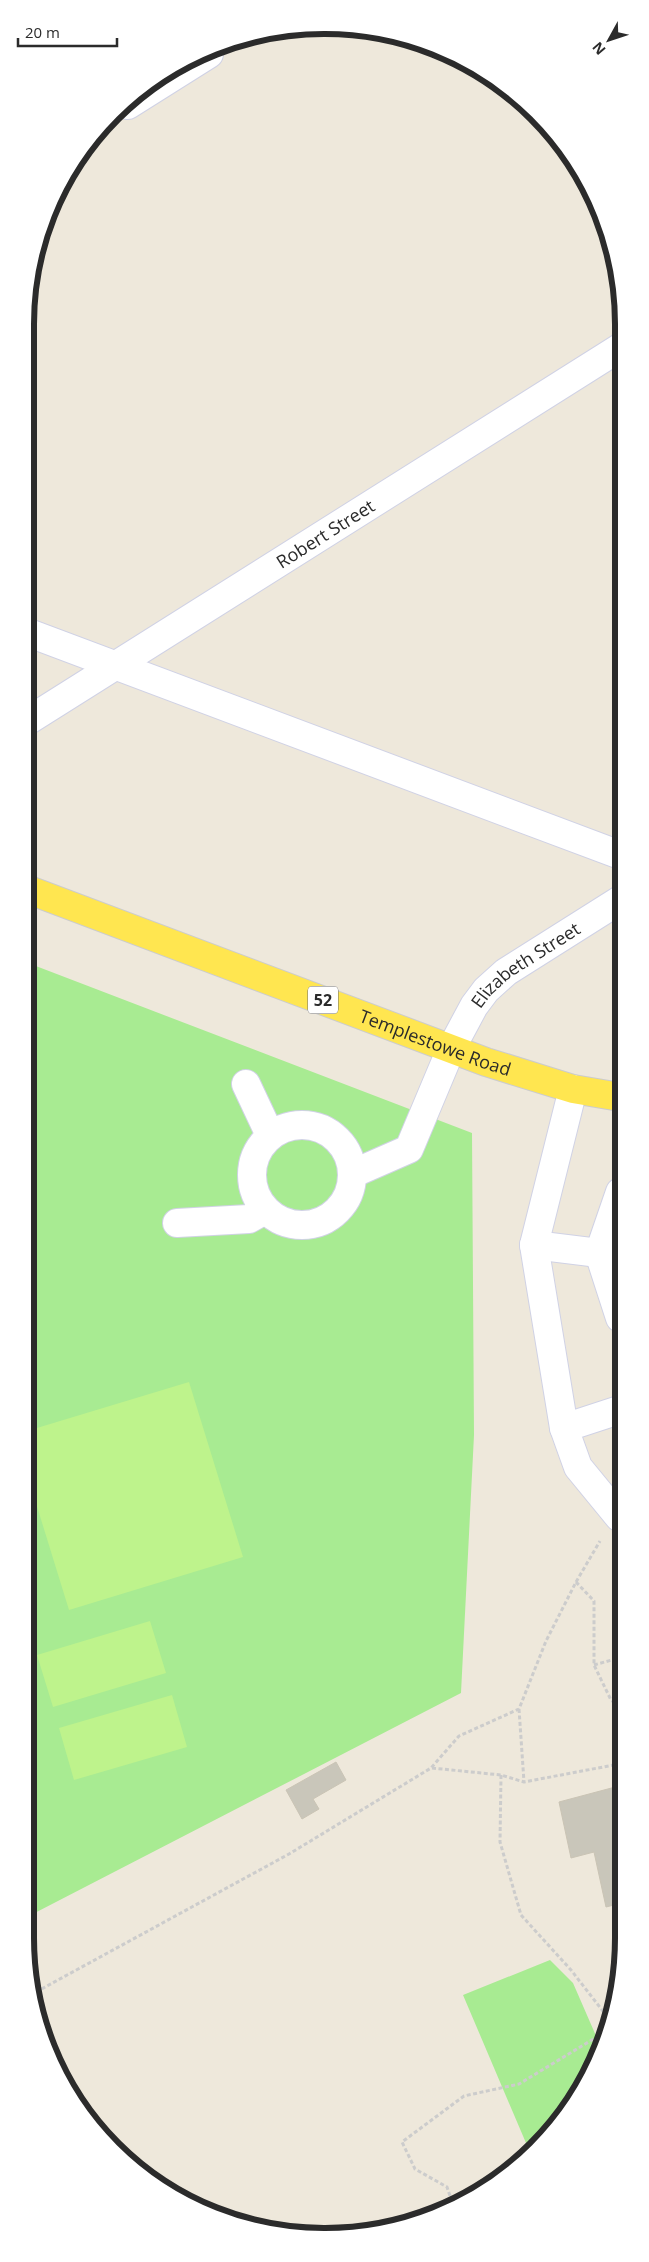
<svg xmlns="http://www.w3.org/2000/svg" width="649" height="2262" viewBox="0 0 649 2262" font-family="'Open Sans',sans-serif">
	<rect width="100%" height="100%" fill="#eee8db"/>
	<path fill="#a8eb92" d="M28,963L472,1133L474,1435L461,1693L25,1918Z
		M550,1960L573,1983L600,2045L584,2087L529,2150L463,1995Z"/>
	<path fill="#bef38c" d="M189,1382L243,1557L69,1610L27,1474V1431Z
		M150,1621L166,1673L53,1707L37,1655Z
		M172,1695L187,1747L74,1780L59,1728Z"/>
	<path fill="#c9c6ba" stroke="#cac4b5" d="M336,1762L346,1780L313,1799L319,1809L302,1819L286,1790Z
		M619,1786L618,1904L606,1907L594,1852L571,1858L559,1802Z"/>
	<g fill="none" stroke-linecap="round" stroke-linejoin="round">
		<g stroke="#d0d2e5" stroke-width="30">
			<g id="minor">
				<path d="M128,105L209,54"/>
				<path d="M29,633L620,855"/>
				<path id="s1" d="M29,720L621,347"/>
				<path d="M246,1084L270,1135"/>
				<path d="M573,1089L534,1245L564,1428L619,1410"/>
				<circle cx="302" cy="1175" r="50"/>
				<path id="s2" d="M352,1174L409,1149L451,1049L474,1006L486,990L506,972L620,900"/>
				<path d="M177,1223L249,1219L265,1210"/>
				<path d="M534,1245L599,1253"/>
				<path d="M620,1318L599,1253L620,1192"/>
				<path d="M564,1428L578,1467L619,1517"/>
			</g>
		</g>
		<g stroke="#ccc" stroke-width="30">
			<g id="major">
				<path id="s3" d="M29,890L486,1062L573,1089L620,1097"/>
			</g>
		</g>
		<path stroke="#ccc" stroke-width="3" stroke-dasharray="4 2.5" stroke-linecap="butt" d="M576,1582L594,1601V1665L611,1700L619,1706
			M594,1665L619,1658
			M519,1709L524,1782
			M432,1768L501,1775L524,1782L619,1764
			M501,1775L500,1842L521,1915L571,1970L609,2019
			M36,1992L289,1854L431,1768L459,1736L519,1709L546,1641L576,1582L600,1541
			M452,2202L447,2187L415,2169L402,2142L464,2096L519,2084L605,2032"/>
		<use href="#minor" stroke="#fff" stroke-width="28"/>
		<use href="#major" stroke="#ffe650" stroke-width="28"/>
	</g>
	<g text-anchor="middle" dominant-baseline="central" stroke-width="4.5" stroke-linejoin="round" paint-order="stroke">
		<rect fill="#fff" stroke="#6b6b6b" stroke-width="1" x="308" y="986.5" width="30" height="27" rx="4"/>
		<g font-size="16" font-weight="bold" fill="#2b2b2b">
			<text x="323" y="1000">52</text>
		</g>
		<g font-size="18" fill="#2b2b2b" stroke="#fff">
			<text stroke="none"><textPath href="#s1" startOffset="350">Robert Street</textPath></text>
			<text stroke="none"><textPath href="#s2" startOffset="286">Elizabeth Street</textPath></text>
			<text stroke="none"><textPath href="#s3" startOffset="434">Templestowe Road</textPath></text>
		</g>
	</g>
	<path d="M0 0H649V2262H0ZM324 34H325A290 290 0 0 1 615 324V1938A290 290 0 0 1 325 2228H324A290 290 0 0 1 34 1938V324A290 290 0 0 1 324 34Z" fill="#fff" fill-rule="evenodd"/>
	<path fill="none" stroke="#2b2b2b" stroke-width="6" d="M324 34H325A290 290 0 0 1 615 324V1938A290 290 0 0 1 325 2228H324A290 290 0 0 1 34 1938V324A290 290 0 0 1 324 34Z"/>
	<g transform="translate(609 40) rotate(230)" stroke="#ffffff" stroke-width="4" paint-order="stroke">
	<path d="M0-4L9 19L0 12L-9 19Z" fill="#2b2b2b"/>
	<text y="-8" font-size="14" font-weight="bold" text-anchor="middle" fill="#2b2b2b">N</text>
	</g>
	<path d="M18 38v8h99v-8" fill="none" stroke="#2b2b2b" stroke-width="2.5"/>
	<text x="25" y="38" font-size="15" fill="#2b2b2b" stroke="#ffffff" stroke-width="4" paint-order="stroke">20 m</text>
</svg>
